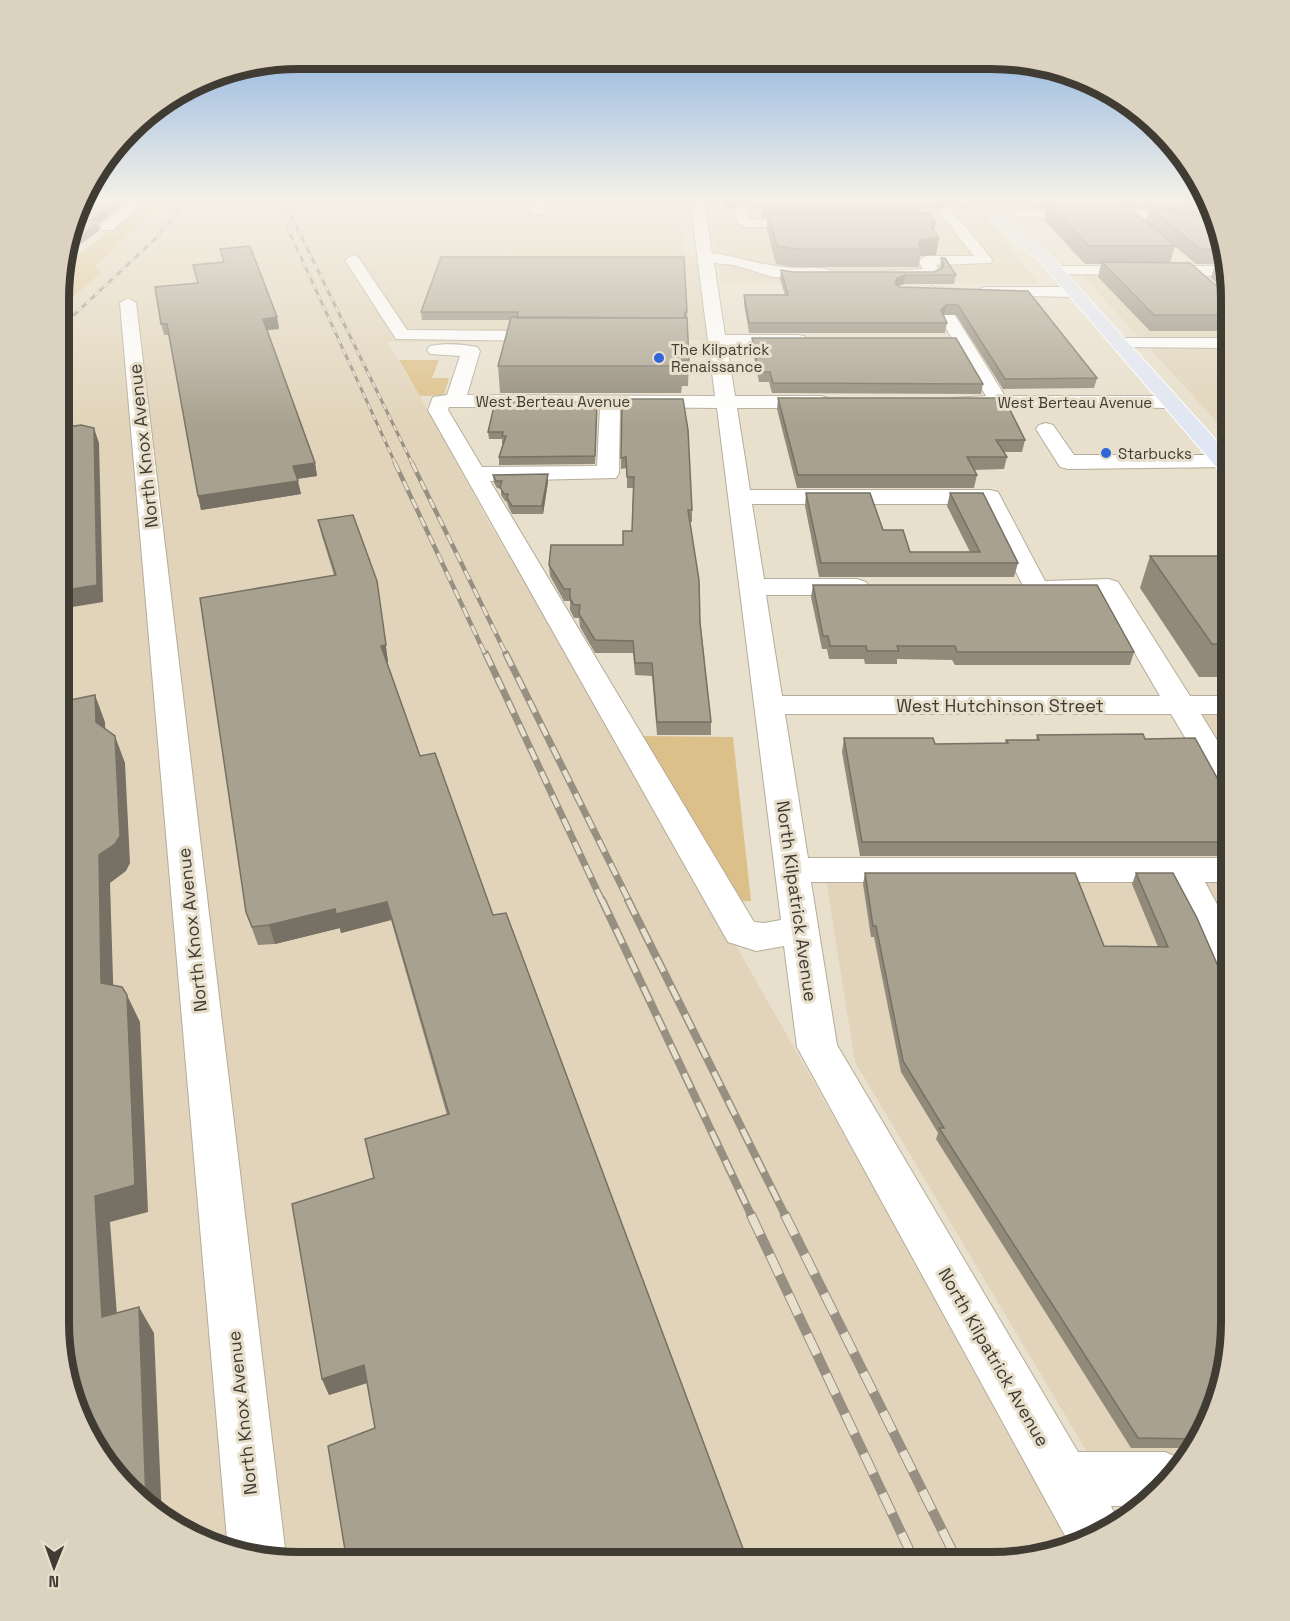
<svg xmlns="http://www.w3.org/2000/svg" width="1290" height="1621" viewBox="0 0 1290 1621" font-family="'Space Grotesk',sans-serif">
	<rect width="100%" height="100%" fill="#e8dfcc"/>
	<path fill="#e1d4ba" d="M167,199H690L689,215L681,216L684,254L696,255L707,340L387,342L420,396L487,519L723,923L1075,1541L1006,1562H283L222,1550L166,1522L91,1442L59,1322L61,308L101,273L94,267Z
		M706,199H975L990,216L987,220L1038,283H722Z
		M1081,274H1194L1231,305V437Z
		M1177,708H1231V797Z
		M824,867H1231V1338L1219,1399L1191,1455L1178,1467H1096L855,1062Z"/>
	<path fill="#dcc089" d="M147,199H167L95,266L101,273L61,307V269Z
		M399,360H439L432,378H449L444,395L420,396Z
		M637,736L733,737L751,901H738Z"/>
	<g fill="none" stroke-linecap="round" stroke-linejoin="round">
		<g stroke="#b5ac9a" stroke-width="2">
			<path id="minor" d="M133,199H147L113,230H103L101,227L103,224Z
				M530,199H544L545,211L543,214H533Z
				M690,199H704L712,253C740,257 766,267 795,268C806,269 827,265 835,274L827,279L772,277L734,265L714,263L725,335H798L804,336L807,340L804,344L798,345H727L735,396H821L828,398L831,402L828,406L821,408H737L750,490H990L998,492L1045,581L1109,579L1118,582L1190,696H1231V714H1201L1231,763V799L1220,796L1171,714H785L808,858H1231V882H1205L1231,930V979L1218,975L1170,882H811L837,1045L1078,1452H1165L1185,1461L1136,1506H1111L1119,1523L1111,1530L1069,1543L797,1047L784,946L756,951L728,942L428,410L433,397L447,395L460,356L430,354L427,350L430,346C444,343 463,344 477,347L480,351L467,395L715,396ZM449,407H600L597,466L482,467L448,410ZM620,407L717,408L781,920L764,923L754,922L490,481L616,478L619,473ZM752,504H982L1026,592C1033,594 1038,592 1045,593C1064,594 1082,595 1101,595L1160,696H782L766,595H857L866,592L870,587L866,582L857,579H764Z
				M741,207L746,208L750,219H813L820,223L813,227H744L737,223L734,211Z
				M946,208L951,209L990,257L993,260L990,263L936,265L941,274L933,279L885,277L883,274L885,271L923,269L918,261L926,256H974L939,212Z
				M1019,210H1142L1191,219L1198,223L1191,227L1142,218L1014,217L1012,214L1014,211Z
				M353,255L358,257L407,330L552,331L558,332L561,336L558,340L552,341L396,339L345,260Z
				M1056,266H1227L1228,276L1051,274L1048,271Z
				M932,286L940,291L1005,396H1171L1178,398L1181,402L1178,406L1171,408L953,406L950,402L953,398L986,396L924,291Z
				M985,287H1074L1082,292L1074,297L979,295L977,292L979,289Z
				M128,298L136,303L286,1557L284,1562L228,1551L120,303Z
				M1119,338H1231V348L1113,347L1110,343L1113,339Z
				M1046,423L1053,425L1074,455H1225L1231,457V467L1068,469L1060,467L1036,429L1039,425Z"/>
		</g>
		<g stroke="#fff" stroke-width="2">
			<path id="major" d="M974,199H988L1026,238L1047,252L1231,457V476L1223,475L1037,258L1016,244Z"/>
		</g>
		<use href="#minor" fill="#fff" fill-rule="evenodd"/>
		<use href="#major" fill="#e0e6f3" fill-rule="evenodd"/>
		<g stroke="#979082" stroke-width="3">
			<path id="rail-far4" d="M283,199L413,465
				M288,229L396,465
				M60,328L154,240L188,199"/>
		</g>
		<g stroke="#979082" stroke-width="4.5">
			<path id="rail-far3" d="M395,463L486,656
				M412,463L507,656"/>
		</g>
		<g stroke="#979082" stroke-width="7">
			<path id="rail-far2" d="M486,654L602,901
				M506,654L629,901"/>
		</g>
		<g stroke="#979082" stroke-width="8">
			<path id="rail-far1" d="M602,900L752,1217
				M628,900L786,1217"/>
		</g>
		<g stroke="#979082" stroke-width="10">
			<path id="rail" d="M751,1215L915,1562
				M785,1215L958,1562"/>
		</g>
		<use href="#rail-far4" stroke="#e8dfcc" stroke-width="2" stroke-dasharray="6" stroke-linecap="butt"/>
		<use href="#rail-far3" stroke="#e8dfcc" stroke-width="3" stroke-dasharray="10" stroke-linecap="butt"/>
		<use href="#rail-far2" stroke="#e8dfcc" stroke-width="4.5" stroke-dasharray="13" stroke-linecap="butt"/>
		<use href="#rail-far1" stroke="#e8dfcc" stroke-width="5" stroke-dasharray="16" stroke-linecap="butt"/>
		<use href="#rail" stroke="#e8dfcc" stroke-width="8" stroke-dasharray="22" stroke-linecap="butt"/>
	</g>
	<path fill="#918a7b" d="M333,199H379L374,207H347L343,202H336Z
		M725,199H966L965,208L946,206L942,208H920L919,213L936,223L934,231L939,238L936,255L920,256L919,267H792L776,264L767,229V217H763L761,208L736,206L726,208Z
		M1024,199H1208L1223,237L1231,295L1211,278L1215,264H1196L1146,222L1149,209L1142,208H1129L1175,246L1170,263L1232,299L1231,331H1150L1098,277L1101,264H1085L1044,220L1046,208H1032Z
		M220,249L277,317L279,329L267,330L315,463L317,476L297,479L301,494L201,510L169,335H164L161,324L198,283L223,262Z
		M941,258L956,275L954,284H904L898,286L899,287L1028,291L1097,378L1094,388L1003,389L956,315H944L943,316L947,323L945,333H749L744,304V295H785L780,279L781,270L793,272H934L940,269Z
		M421,312H687L689,360L688,386H682L681,393H500L498,366L510,320H422Z
		M752,338L983,384L981,394L772,393L769,382H759L752,347Z
		M778,398L1025,440L1022,452H1004L1007,457L1004,469L974,470L977,475L974,488H797L777,409Z
		M622,399L692,510V522H690L711,722V735H657L652,676L635,675L633,653H595L580,627L579,618H574L570,610V601H564L550,576L549,565L623,545L632,531L633,488H627V468L621,469Z
		M597,402L595,464L499,465V457L503,444H502V439H489L488,432Z
		M548,474V482L543,514H512L508,506L507,502L505,501L501,495V489L497,488L494,483L493,475Z
		M806,493L883,530L910,552H970L947,506L950,493L1018,563L1014,577H819L805,506Z
		M318,520L379,598L388,662H387L420,756L493,915L506,913L375,1428L367,1383L329,1395L322,1379L374,1178L447,1115L391,920L341,933L340,928L275,944L258,945L246,912L334,575L322,536Z
		M1150,556H1231V677H1199L1140,588Z
		M813,585L1134,652L1130,665H955L952,660L897,659V664H865L864,659H829L827,649H822L811,597Z
		M1037,735L1145,739L1231,803V856H860L842,752L844,738L935,744L1005,743L1006,740H1036Z
		M865,873L1104,946L1158,947L1132,884L1136,873H1173L1219,1399L1195,1448H1131L936,1139L938,1133L901,1072L874,937H871L863,884Z"/>
	<path fill="#767164" d="M117,199H129L99,224L100,230L66,255L67,257L63,259L69,244L93,220Z
		M335,199H343V202H336Z
		M375,199H379L374,207V201Z
		M727,199H736V206L726,208Z
		M943,199H947L946,206L942,208Z
		M939,238L936,255L920,256L921,249L918,243L922,239Z
		M905,275L904,284L896,287L895,283L897,278Z
		M946,305L944,315L939,320L941,310Z
		M277,317L279,329L266,330L263,319Z
		M94,428L99,443L103,602L60,609V591Z
		M315,463L317,476L296,479L293,466Z
		M548,474V482L543,514L542,506Z
		M298,481L301,494L201,510L198,496Z
		M377,581L388,662L384,663L381,646Z
		M95,695L105,722L106,748L96,722Z
		M115,736L125,763L130,863L126,871L110,883L114,1011L101,983L99,855Z
		M387,902L391,920L341,933L340,928L275,944L269,925L335,909Z
		M127,995L140,1022L148,1212L110,1222L119,1342L102,1317L95,1196Z
		M139,1307L154,1333L162,1518L146,1501Z
		M364,1365L370,1382L329,1395L322,1379Z"/>
	<path fill="#a9a18f" stroke="#767164" stroke-width="1.5" d="M84,199H117L93,220H97L98,223L69,244Z
		M345,199H375L374,201H346Z
		M764,199H920L921,201H764Z
		M1171,199H1208L1211,207Z
		M1047,203L1125,204L1175,246H1089Z
		M1149,208L1216,219L1223,237L1225,250L1200,249Z
		M768,213H929L936,223H929L939,238L922,239L918,243L921,249H794L777,246Z
		M250,246L277,317L263,319L315,463L293,466L298,481L198,496L167,324H161L155,287L198,283L193,265L224,262L220,249Z
		M441,257H684L687,312H685V318H517L518,312H421Z
		M941,258H945L956,275H905L897,278L895,283L899,287L1028,291L1097,378L1005,379L958,305H946L941,310L947,323H749L744,295H788L781,270L793,272H934L944,267Z
		M1102,262L1190,263L1228,296H1231V315H1154Z
		M1216,263H1227L1228,273Z
		M511,317L687,318L689,360H681L682,366H498Z
		M752,338H956L983,384L773,383L770,372H759Z
		M778,398H1004L1025,440H996L1007,457H967L977,475H798Z
		M622,399H683L688,430L692,510H688L699,580L700,623L711,722H657L652,663H635L633,641L595,640L579,614L580,605H574L570,598V589H564L549,565L551,545H623V531H632L634,477H627L626,457L621,458Z
		M495,402H597L595,456L499,457L506,436H502L503,432H488Z
		M81,425L94,428L97,585L60,591V428Z
		M548,474L542,506H512L507,498L508,494H504L500,487L502,481H496L493,475Z
		M806,493H870L883,530H903L910,552H980L950,493H983L1018,563H821Z
		M353,515L377,581L386,645L381,646L420,756L435,753L493,915L506,913L748,1562H347L328,1446L375,1428L364,1365L322,1379L292,1204L374,1178L365,1139L449,1114L387,902L336,914L335,909L269,925L252,927L246,912L200,598L336,575L318,520Z
		M1150,556H1231V644H1212Z
		M813,585H1097L1134,652H957L955,646H897L899,651H867L866,646H830L828,636H823Z
		M95,695L96,722L115,736L120,836L115,844L99,855L101,983L122,987L127,995L135,1185L95,1196L102,1317L139,1307L146,1501L91,1442L67,1384L58,1322L60,702Z
		M1143,734L1145,739L1195,738L1231,803V842H862L844,738H933L935,744L1008,743L1006,740H1039L1037,735Z
		M865,873H1075L1104,946L1168,947L1136,873H1173L1197,918L1231,996V1338L1219,1399L1199,1439L1138,1438L939,1128H944L903,1061L876,926H873Z"/>
	<linearGradient id="sky" x2="0" y2="1"><stop stop-color="#7aa8de"/><stop offset="0.47" stop-color="#f5f1e8"/><stop offset="1" stop-color="#f5f1e8" stop-opacity="0"/></linearGradient>
	<rect width="1290" height="426" fill="url(#sky)"/>
	<g fill="#2f68d6" stroke="#e8dfcc" stroke-width="2">
		<circle cx="659" cy="358" r="6"/>
		<circle cx="1106" cy="453" r="6"/>
	</g>
	<g text-anchor="middle" dominant-baseline="central" stroke-width="6" stroke-linejoin="round" paint-order="stroke">
		<g font-size="15" fill="#403c34" stroke="#e8dfcc" text-anchor="start">
			<text x="671" y="349">The Kilpatrick<tspan x="671" dy="17">Renaissance</tspan></text>
			<text x="1118" y="453">Starbucks</text>
		</g>
		<g font-size="15" fill="#403c34" stroke="#e8dfcc">
			<text x="553" y="401">West Berteau Avenue</text>
			<text x="1075" y="402">West Berteau Avenue</text>
		</g>
		<g font-size="18" fill="#403c34" stroke="#e8dfcc">
			<text transform="translate(143 446) rotate(-96)">North Knox Avenue</text>
			<text x="1000" y="705">West Hutchinson Street</text>
			<text transform="translate(797 901) rotate(82)">North Kilpatrick Avenue</text>
			<text transform="translate(192 930) rotate(-96)">North Knox Avenue</text>
			<text transform="translate(994 1357) rotate(60)">North Kilpatrick Avenue</text>
			<text transform="translate(242 1413) rotate(-96)">North Knox Avenue</text>
		</g>
	</g>
	<path d="M0 0H1290V1621H0ZM299 69H991A230 230 0 0 1 1221 299V1322A230 230 0 0 1 991 1552H299A230 230 0 0 1 69 1322V299A230 230 0 0 1 299 69Z" fill="#dbd2c0" fill-rule="evenodd"/>
	<path fill="none" stroke="#403c34" stroke-width="8" d="M299 69H991A230 230 0 0 1 1221 299V1322A230 230 0 0 1 991 1552H299A230 230 0 0 1 69 1322V299A230 230 0 0 1 299 69Z"/>
	<g transform="translate(54 1567) rotate(181)" stroke="#e8dfcc" stroke-width="4.5" paint-order="stroke">
	<path d="M0-4.5L10 22L0 15L-10 22Z" fill="#403c34"/>
	<text y="-9" font-size="16" font-weight="bold" text-anchor="middle" fill="#403c34">N</text>
	</g>
</svg>
